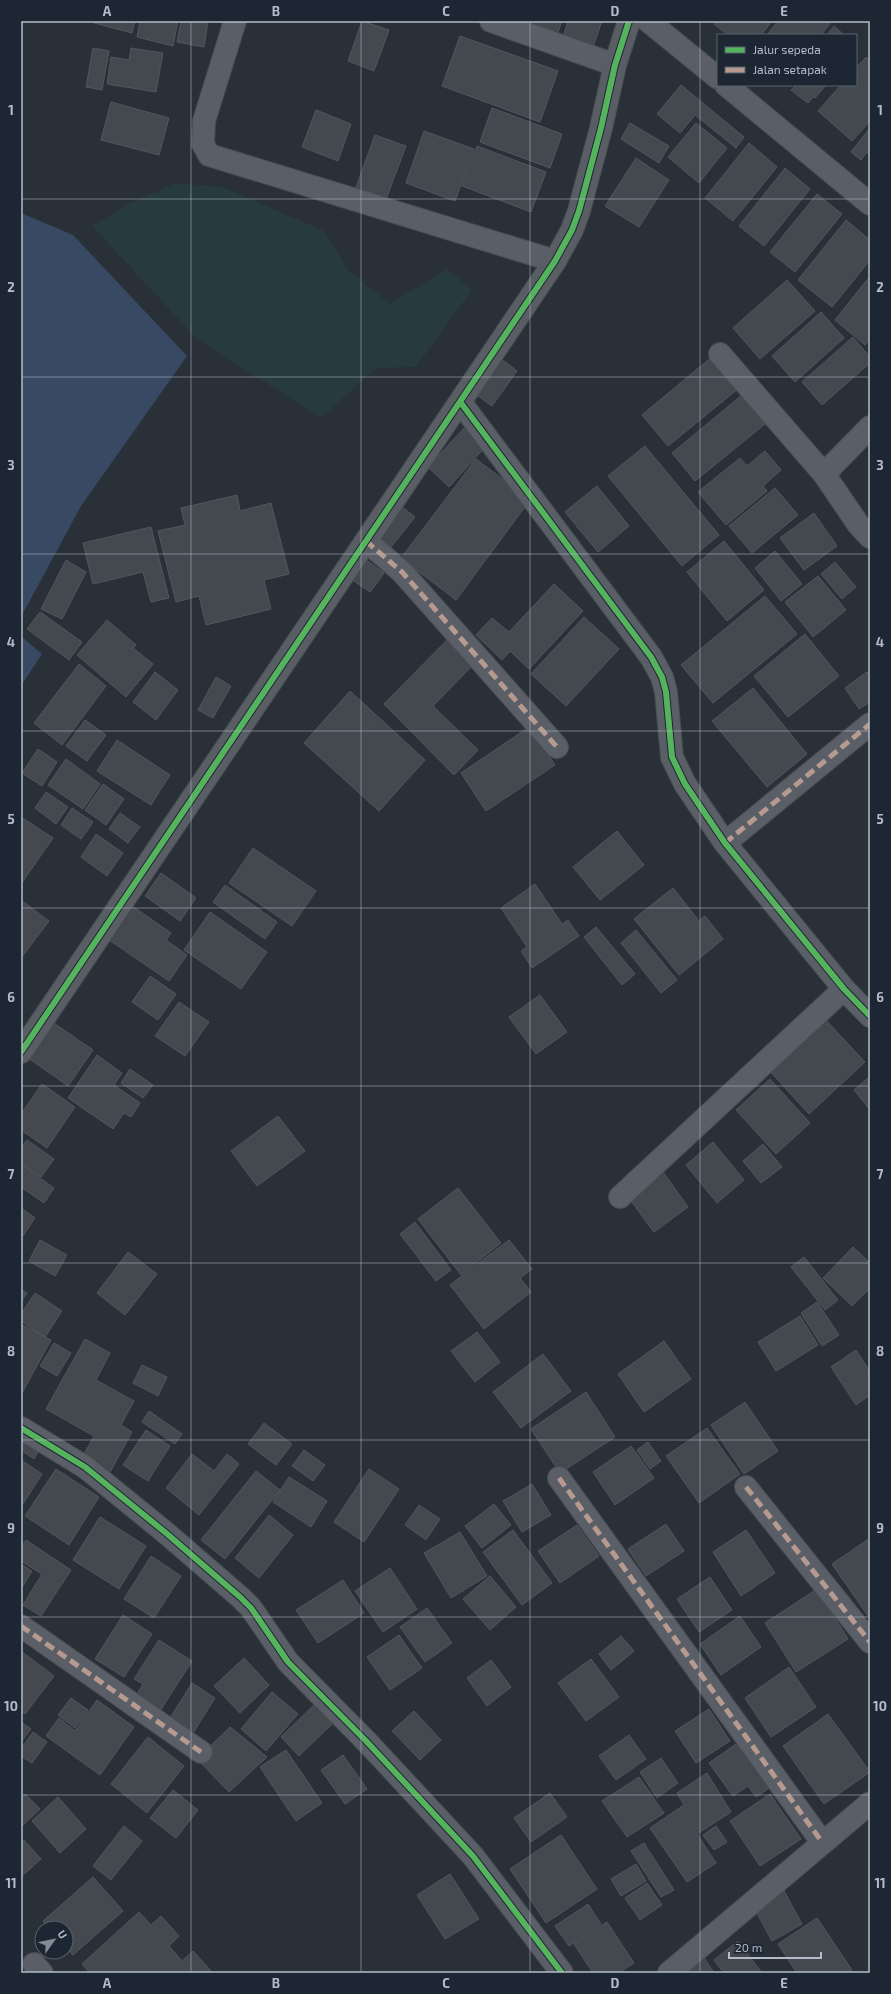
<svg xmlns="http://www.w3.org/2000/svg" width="891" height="1994" viewBox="0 0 891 1994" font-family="'Exo 2',sans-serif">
	<rect width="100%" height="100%" fill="#2a3038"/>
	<path fill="#273a3e" d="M176,183L222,187L324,231L348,270L390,304L447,269L472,290L416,367L376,368L321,418L197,339L92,226L128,204Z"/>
	<path fill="#384963" d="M21,213L73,235L187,356L81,506L21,617Z
		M21,636L42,654L21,686Z"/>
	<path fill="#444950" stroke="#52575f" d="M87,21H135L132,33Z
		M140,21H178L173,46L137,37Z
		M181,21H208L204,47L177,42Z
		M362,21L389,30L374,71L348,61Z
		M523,21H562L556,38Z
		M568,21H602L591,53L561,43Z
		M717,21H772L761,35H728L714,24Z
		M778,21H830L831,22L821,35H767Z
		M834,26L844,35H827Z
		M460,36L558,71L540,122L442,86Z
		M93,48L109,51L102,90L86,87Z
		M131,48L163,53L156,92L107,84L111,57L129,60Z
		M866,57L870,61V121L852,141L818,111L841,85H856V68Z
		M681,85L744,137L736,148L695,115L680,133L657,114Z
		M796,85H826L815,98L813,97L808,103L791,90Z
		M111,102L169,118L159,155L101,140Z
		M492,108L562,134L550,168L480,142Z
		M316,110L351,124L338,161L302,147Z
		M630,123L669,146L659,163L621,139Z
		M696,123L727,148L699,183L668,157Z
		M870,128V155L867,152L861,160L851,152Z
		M424,131L474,149L455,201L406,183Z
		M375,135L406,146L385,202L355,190Z
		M749,143L777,167L733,221L705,198Z
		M477,146L546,172L531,212L462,186Z
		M636,158L669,180L639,227L605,206Z
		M785,168L810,189L764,246L739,226Z
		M817,194L842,214L795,272L770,252Z
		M846,220L870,240V260L832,307L798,280Z
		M870,276V339L865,345L835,320Z
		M787,280L815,311L760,359L733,328Z
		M821,312L844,338L795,382L772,356Z
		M853,337L870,357V363L822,405L802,382Z
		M713,356L739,388L668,446L642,415Z
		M500,358L517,371L492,406L474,393Z
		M742,395L765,424L695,481L672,453Z
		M467,425L488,444L449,487L428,467Z
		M645,446L719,535L682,566L608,476Z
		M765,451L781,470L763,486L767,491L726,525L698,492L740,458L747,466Z
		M476,459L530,500L456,600L401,558Z
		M597,486L629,526L598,552L565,512Z
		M775,488L798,515L752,553L729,526Z
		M237,495L240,511L271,503L289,574L264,580L271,609L206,625L199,596L176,602L158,531L185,525L181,508Z
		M402,507L415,517L391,547L379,537Z
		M814,513L837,546L804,570L780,538Z
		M151,527L169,598L151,602L143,572L93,584L83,543Z
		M724,541L764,590L727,621L687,572Z
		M775,551L802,584L781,601L755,568Z
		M365,559L384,573L370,592L351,579Z
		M66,560L86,572L62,619L41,609Z
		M835,562L856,587L842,599L821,574Z
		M818,576L846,610L813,637L785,602Z
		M554,584L583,611L529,669L510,651L502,660L476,635L492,618L509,632Z
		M765,596L797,634L713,703L681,665Z
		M40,612L82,642L69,660L27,629Z
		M584,617L619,649L566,706L531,674Z
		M107,620L136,645L133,648L153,664L126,697L77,655Z
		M805,634L839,676L788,717L754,676Z
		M449,638L475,663L433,706L478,750L454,775L384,704Z
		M79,664L106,686L62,745L34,723Z
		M155,672L178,690L156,720L133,702Z
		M867,672L870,676V702L859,709L845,688Z
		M216,677L231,686L213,718L198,710Z
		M753,688L807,754L767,787L712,721Z
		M350,691L425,760L379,811L304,743Z
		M85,720L106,735L87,761L66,746Z
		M529,727L555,765L486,811L461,773Z
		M117,740L170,775L151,805L97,771Z
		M38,749L57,762L42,786L22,773Z
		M66,759L100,784L83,809L48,785Z
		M103,784L124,799L106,825L85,810Z
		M46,792L68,807L56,824L35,808Z
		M72,808L93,822L81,839L61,825Z
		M120,813L140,827L128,843L109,829Z
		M21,817L53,838L21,884Z
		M617,831L644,865L600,900L573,867Z
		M96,834L123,853L107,876L81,857Z
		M253,848L316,891L292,926L229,883Z
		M161,873L196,898L180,921L145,896Z
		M535,884L562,924L568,920L579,936L532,968L521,951L527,947L501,908Z
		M225,885L277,922L265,939L213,902Z
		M673,888L699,921L705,916L723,939L679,975L634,919Z
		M21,900L49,921L21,958Z
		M125,901L171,933L166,940L187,955L169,981L102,935Z
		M210,912L267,952L241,989L184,950Z
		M596,927L635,974L622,985L584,937Z
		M636,930L677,980L661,993L621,943Z
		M150,976L176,994L158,1020L132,1002Z
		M540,995L567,1032L536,1054L509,1017Z
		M179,1002L209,1022L185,1056L155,1036Z
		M823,1017L865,1062L809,1114L767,1068Z
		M48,1019L93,1050L68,1086L24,1055Z
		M97,1055L122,1073L114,1085L140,1103L131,1117L124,1113L113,1129L68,1098Z
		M130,1069L153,1085L143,1098L121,1083Z
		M870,1076V1110L854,1090Z
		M770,1079L810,1123L776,1154L736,1110Z
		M42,1084L75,1107L47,1148L21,1130V1114Z
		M278,1116L305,1151L257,1186L231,1151Z
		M27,1140L54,1159L41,1177L21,1163V1148Z
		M713,1142L744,1180L717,1203L686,1165Z
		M763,1144L782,1167L761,1183L743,1161Z
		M21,1164L54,1188L44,1203L21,1187Z
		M661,1169L688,1207L654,1232L626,1194Z
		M458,1188L501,1243L461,1275L418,1219Z
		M21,1208L35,1218L23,1236L21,1235Z
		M415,1222L451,1270L436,1281L400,1234Z
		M40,1240L67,1255L55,1276L29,1261Z
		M509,1240L532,1269L520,1278L531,1292L484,1329L450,1285Z
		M853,1247L870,1263V1288L852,1306L823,1278Z
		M128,1252L157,1274L125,1315L97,1293Z
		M804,1257L838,1300L825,1310L791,1267Z
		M21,1289L27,1293L21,1302Z
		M35,1293L62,1311L45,1337L21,1321V1314Z
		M817,1302L839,1335L822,1346L801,1313Z
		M800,1316L818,1345L776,1371L758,1342Z
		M21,1324L51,1340L22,1393H21Z
		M477,1332L500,1362L475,1382L451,1351Z
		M85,1339L110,1353L96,1380L134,1401L121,1425L132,1432L109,1474L82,1458L94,1436L46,1409Z
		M664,1341L691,1379L644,1412L618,1374Z
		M54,1343L71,1353L57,1376L40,1366Z
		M856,1350L870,1372V1395L856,1405L831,1367Z
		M543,1354L571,1391L521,1428L493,1392Z
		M142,1365L167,1377L158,1396L133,1383Z
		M586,1392L615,1437L560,1473L531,1429Z
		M745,1402L778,1451L744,1474L711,1425Z
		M149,1411L182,1434L175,1444L142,1422Z
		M264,1423L292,1444L276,1465L248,1444Z
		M707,1428L740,1474L699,1503L666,1456Z
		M146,1430L170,1446L148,1481L123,1465Z
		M21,1438L39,1450L34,1459L21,1450Z
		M648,1442L661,1461L650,1469L637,1450Z
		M631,1446L654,1478L615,1505L593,1472Z
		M304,1450L325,1465L313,1481L292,1466Z
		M192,1454L214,1471L227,1454L239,1464L199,1515L166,1488Z
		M21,1460L42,1474L21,1507Z
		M56,1469L99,1497L69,1545L25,1516Z
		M369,1469L399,1489L364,1542L334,1522Z
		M256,1471L280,1490L225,1559L201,1540Z
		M289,1477L327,1501L311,1527L273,1502Z
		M532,1484L551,1515L522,1532L503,1501Z
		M494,1504L511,1525L482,1548L465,1526Z
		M419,1505L440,1519L426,1540L405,1525Z
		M269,1515L293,1535L259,1578L235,1558Z
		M100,1517L146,1546L119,1589L73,1560Z
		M666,1524L684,1551L646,1576L628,1549Z
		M577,1525L599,1556L560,1583L538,1551Z
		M513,1530L552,1583L522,1605L483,1552Z
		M746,1530L775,1573L741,1596L713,1552Z
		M460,1532L487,1576L451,1598L424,1553Z
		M870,1538V1619L832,1564Z
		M26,1540L71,1570L41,1616L23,1605L42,1574L21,1561V1548Z
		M151,1556L181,1576L154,1618L124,1599Z
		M21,1564L32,1571L21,1589Z
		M390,1568L417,1609L383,1632L355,1591Z
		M490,1576L516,1607L490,1630L463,1599Z
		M710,1577L732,1610L699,1632L677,1599Z
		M343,1580L364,1613L318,1643L296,1610Z
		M817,1589L848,1639L796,1672L765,1623Z
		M427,1608L452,1643L425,1662L400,1627Z
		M123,1615L152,1634L124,1677L95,1659Z
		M740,1616L761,1647L721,1675L700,1644Z
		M399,1635L422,1668L390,1690L367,1657Z
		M621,1636L634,1651L611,1670L599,1654Z
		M159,1640L192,1661L160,1711L136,1696L143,1684L134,1679Z
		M21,1651L54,1676L25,1714L21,1710Z
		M244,1658L269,1685L240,1713L214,1686Z
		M591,1659L619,1697L586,1721L558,1683Z
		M491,1660L511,1687L487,1706L467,1678Z
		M789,1667L816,1707L771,1737L745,1698Z
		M192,1683L215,1698L193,1733L170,1718Z
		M272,1692L298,1714L266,1751L241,1729Z
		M71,1698L88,1710L75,1728L58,1715Z
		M97,1700L134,1727L100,1775L46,1736L59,1718L75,1731Z
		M316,1703L334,1722L299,1756L281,1737Z
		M709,1709L730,1741L696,1763L675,1731Z
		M414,1711L441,1740L420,1760L392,1731Z
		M828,1714L870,1772L824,1804L783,1746Z
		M21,1722L31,1729L21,1742Z
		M230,1727L267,1757L229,1792L197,1759Z
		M33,1732L47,1742L32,1763L21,1756V1749Z
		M629,1735L646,1759L616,1780L599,1756Z
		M148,1737L184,1766L147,1813L111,1784Z
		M742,1740L771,1787L756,1797L748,1786L733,1796L709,1763Z
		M286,1750L322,1803L296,1821L260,1767Z
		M343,1755L367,1789L345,1804L321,1770Z
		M661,1758L678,1783L657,1798L640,1772Z
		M707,1773L731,1812L697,1834L716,1863L687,1882L650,1828L684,1805L677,1793Z
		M639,1777L664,1813L627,1837L602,1801Z
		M173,1790L198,1810L176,1838L150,1818Z
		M550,1793L567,1817L531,1842L514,1818Z
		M25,1794L40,1809L21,1827V1797Z
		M770,1794L801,1839L760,1866L730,1821Z
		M58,1797L86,1829L60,1853L32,1821Z
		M124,1826L142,1841L111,1880L93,1866Z
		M716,1826L727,1842L714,1850L703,1835Z
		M561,1835L597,1889L546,1923L510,1869Z
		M24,1840L41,1859L22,1876L21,1844Z
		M644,1843L674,1890L661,1897L631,1851Z
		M636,1864L646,1881L621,1896L611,1879Z
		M450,1874L479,1919L445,1939L417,1895Z
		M93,1877L123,1911L73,1955L66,1947V1928H49L43,1921Z
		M647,1883L662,1905L640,1920L625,1898Z
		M783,1889L802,1924L772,1941L753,1906Z
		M588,1904L601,1924L569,1946L555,1926Z
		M139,1912L151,1925L161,1916L179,1936L169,1946L182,1961L193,1951L211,1971L208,1973H90L82,1964Z
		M817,1918L852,1970L848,1973H797L778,1944Z
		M607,1922L634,1963L623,1970L625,1973H593L574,1944Z
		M738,1941L762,1973H724L714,1960Z
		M703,1956L714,1973H688L685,1968Z"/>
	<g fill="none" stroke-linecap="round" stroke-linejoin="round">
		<g stroke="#484c53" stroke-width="24">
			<path id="street" d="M235,21L204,121L203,144L209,155L555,261
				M491,21L615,65
				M648,21L718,78
				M726,85L870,204
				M720,354L824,474L870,427
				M461,403L651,657L662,677L666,692L672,757L685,784L725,843L844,989L870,1016
				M824,474L858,524L870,537
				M366,541L402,572L557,747
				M725,843L870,724
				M620,1197L844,989
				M21,1428L85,1467L166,1533L240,1597L251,1608L288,1662L367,1742L473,1856L562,1973
				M559,1478L822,1842
				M746,1487L870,1642
				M21,1626L201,1752
				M34,1964L42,1973
				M669,1973L870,1803"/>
		</g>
		<g stroke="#484c53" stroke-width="24">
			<path id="secondary" d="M21,1052L555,261L572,230L579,211L601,128L615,65L629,21"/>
		</g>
		<use href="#street" stroke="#5a5e66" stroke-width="22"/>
		<use href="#secondary" stroke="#595d64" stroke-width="22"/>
		<path stroke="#b69a8f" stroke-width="5" stroke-dasharray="10 5" stroke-linecap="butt" d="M366,541L402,572L557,747
			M725,843L870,724
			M559,1478L822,1842
			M746,1487L870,1642
			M21,1626L201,1752"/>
		<g stroke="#1d2633" stroke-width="8">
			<path id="cycleway" d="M461,403L651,657L662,677L666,692L672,757L685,784L725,843L844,989L870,1016
				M21,1052L555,261L572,230L579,211L601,128L615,65L629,21
				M21,1428L85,1467L166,1533L240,1597L251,1608L288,1662L367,1742L473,1856L562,1973"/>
		</g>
		<use href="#cycleway" stroke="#56b35d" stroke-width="6"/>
	</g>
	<path fill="none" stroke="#b4bcc9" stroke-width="1" stroke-opacity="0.55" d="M191,21V1973M361,21V1973M530,21V1973M700,21V1973M21,199H870M21,377H870M21,554H870M21,731H870M21,908H870M21,1086H870M21,1263H870M21,1440H870M21,1617H870M21,1795H870"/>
	<rect width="891" height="1994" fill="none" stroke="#1d2633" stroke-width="44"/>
	<rect x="717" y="34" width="140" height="52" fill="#1d2633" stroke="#59626f"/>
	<rect x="725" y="47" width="20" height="6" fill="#56b35d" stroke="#59626f"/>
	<text x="753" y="54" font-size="12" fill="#b4bcc9">Jalur sepeda</text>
	<rect x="725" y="67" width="20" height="6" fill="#b69a8f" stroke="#59626f"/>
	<text x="753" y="74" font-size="12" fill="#b4bcc9">Jalan setapak</text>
	<g transform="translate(54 1940) rotate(57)"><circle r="19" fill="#1d2633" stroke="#59626f"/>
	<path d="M0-3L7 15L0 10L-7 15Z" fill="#848b96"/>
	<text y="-6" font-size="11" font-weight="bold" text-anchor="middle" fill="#b4bcc9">U</text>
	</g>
	<path d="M729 1952v6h92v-6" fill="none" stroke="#b4bcc9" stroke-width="2"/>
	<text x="735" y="1952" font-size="12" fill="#b4bcc9" stroke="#1d2633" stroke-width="3" paint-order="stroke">20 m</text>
	<rect x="22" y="22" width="847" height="1950" fill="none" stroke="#b4bcc9" stroke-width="1.5"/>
	<g font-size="13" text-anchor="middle" font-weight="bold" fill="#b4bcc9">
		<text x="107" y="16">A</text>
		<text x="276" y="16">B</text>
		<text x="446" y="16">C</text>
		<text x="615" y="16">D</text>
		<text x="784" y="16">E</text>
		<text x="11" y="115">1</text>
		<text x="880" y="115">1</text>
		<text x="11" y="292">2</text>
		<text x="880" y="292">2</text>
		<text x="11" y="470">3</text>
		<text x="880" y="470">3</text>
		<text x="11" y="647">4</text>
		<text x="880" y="647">4</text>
		<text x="11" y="824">5</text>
		<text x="880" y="824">5</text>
		<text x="11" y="1002">6</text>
		<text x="880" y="1002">6</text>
		<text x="11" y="1179">7</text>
		<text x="880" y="1179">7</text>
		<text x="11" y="1356">8</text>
		<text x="880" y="1356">8</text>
		<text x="11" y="1533">9</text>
		<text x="880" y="1533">9</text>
		<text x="11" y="1711">10</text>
		<text x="880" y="1711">10</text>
		<text x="11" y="1888">11</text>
		<text x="880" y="1888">11</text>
		<text x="107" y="1988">A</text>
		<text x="276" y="1988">B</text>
		<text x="446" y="1988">C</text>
		<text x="615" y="1988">D</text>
		<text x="784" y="1988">E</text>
	</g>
</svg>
